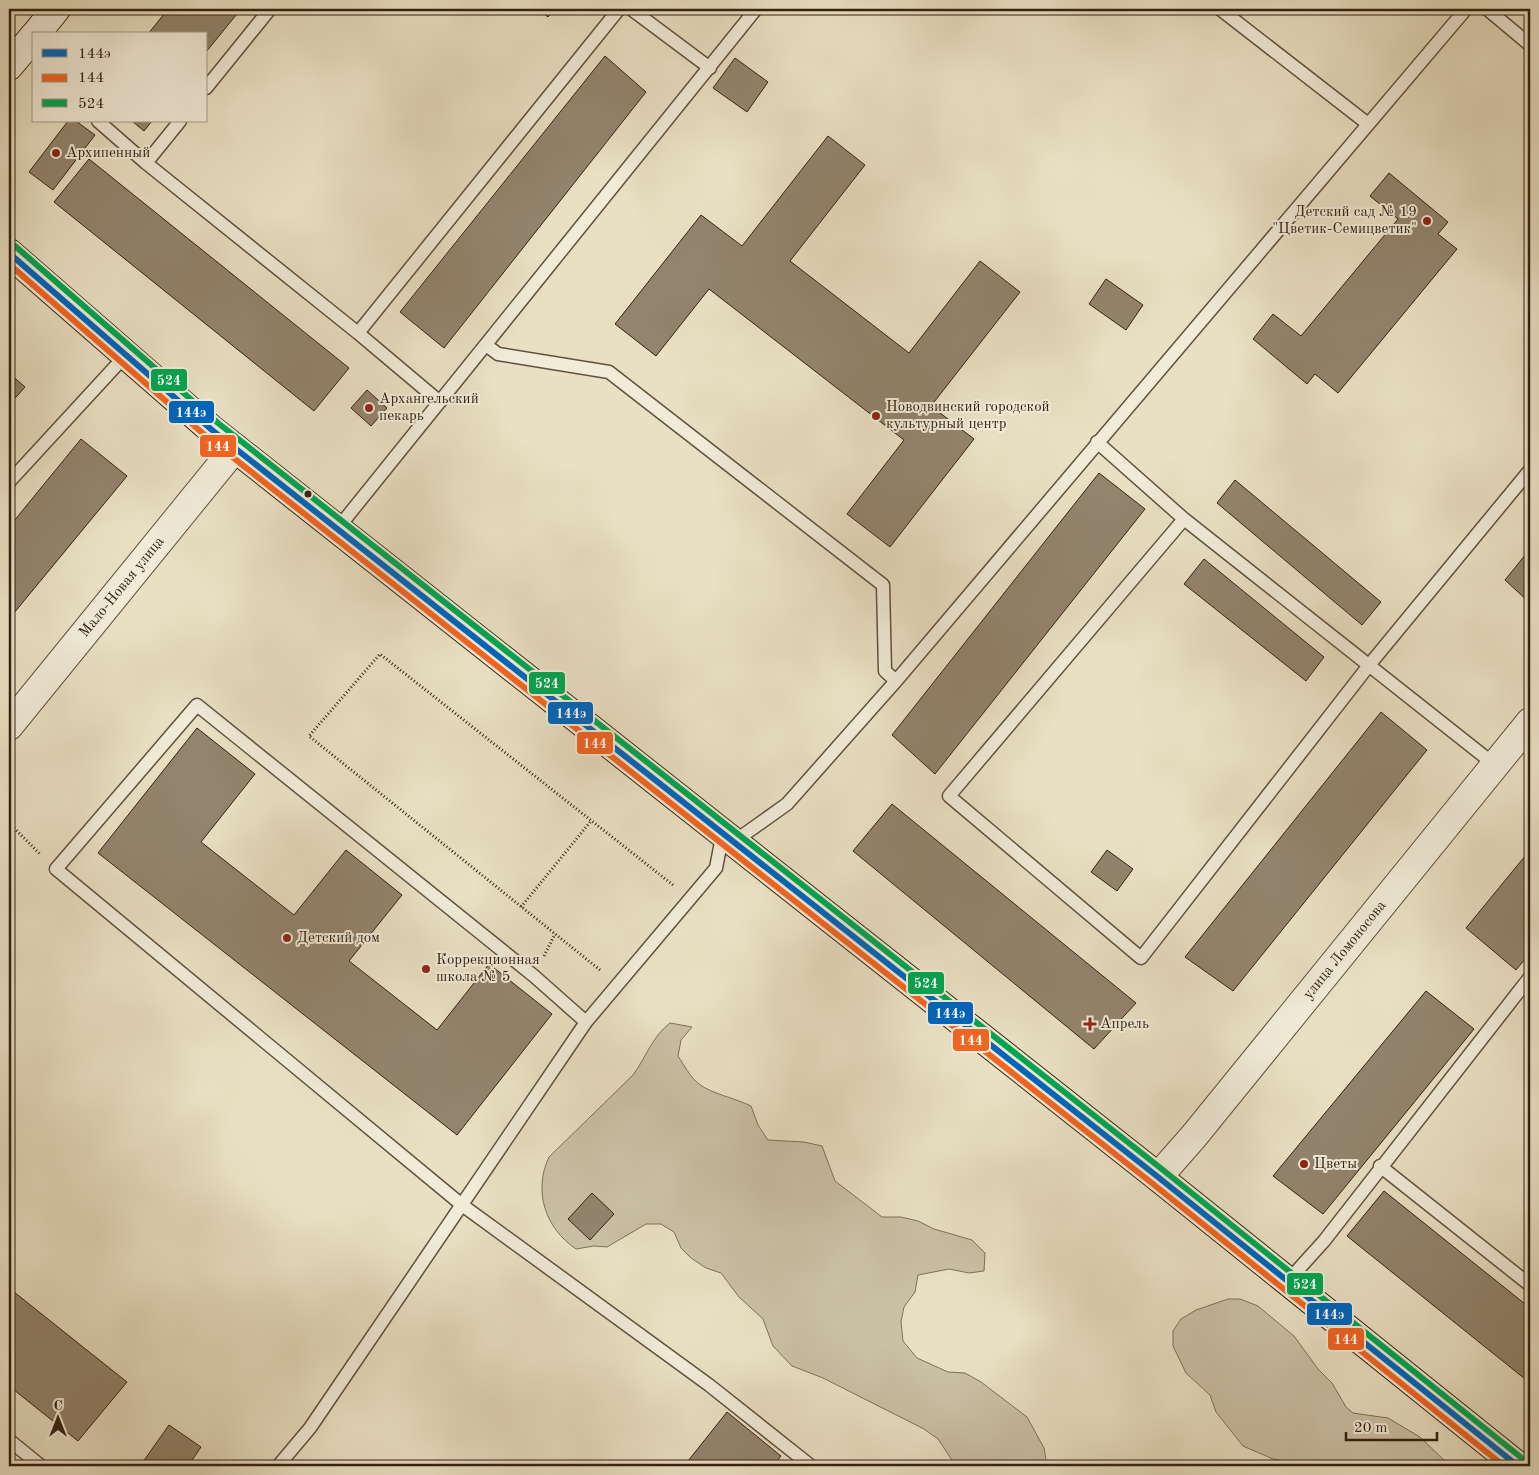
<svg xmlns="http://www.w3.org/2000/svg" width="1539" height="1475" viewBox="0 0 1539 1475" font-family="'Old Standard TT',serif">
	<rect width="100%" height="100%" fill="#e9e0c3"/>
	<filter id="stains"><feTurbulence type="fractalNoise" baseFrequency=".004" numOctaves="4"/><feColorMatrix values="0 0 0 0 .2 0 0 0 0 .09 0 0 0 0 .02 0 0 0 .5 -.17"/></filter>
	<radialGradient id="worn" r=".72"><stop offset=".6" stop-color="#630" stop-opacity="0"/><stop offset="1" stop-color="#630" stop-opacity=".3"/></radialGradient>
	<path fill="#cac0a5" stroke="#7e705a" d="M670,1023L692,1027L681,1040L678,1056C684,1065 690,1077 699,1084C712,1094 735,1098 751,1106L758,1125L768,1140L804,1142L822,1146L835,1181L882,1217H901L918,1221L934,1229L972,1240L985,1253L984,1271L969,1273L949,1269L918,1275L915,1292L904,1307L901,1322L903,1341L917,1358L948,1372L965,1373L981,1382L1027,1417L1044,1448L1047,1466H956L938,1439L924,1429L823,1378L792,1366L773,1346L763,1319L739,1297L721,1273L706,1268L691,1258L681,1248L674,1232L661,1224H646L607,1247L594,1246L576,1249C545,1228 533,1191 549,1157L633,1075C647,1056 651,1038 670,1023Z
		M1228,1299H1240L1258,1306L1294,1336L1318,1369L1332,1383L1346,1407L1353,1413L1388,1418L1420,1437L1447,1463L1457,1466L1302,1464L1273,1459L1243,1446L1216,1412L1210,1395L1186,1373L1173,1346V1331L1181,1319L1196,1310Z"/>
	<path fill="#92846d" stroke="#332110" d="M168,9H241L206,52V34H148Z
		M538,9H555L548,17Z
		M605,56L646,92L444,348L400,312Z
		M735,58L768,82L747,112L713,88Z
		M68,121H76L95,135L53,190L29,172Z
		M132,121H152L144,131Z
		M828,136L865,165L790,261L909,353L980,261L1020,292L931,406L974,439L890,547L847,514L904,440L709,289L656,356L615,324L701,215L742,246Z
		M89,159L349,368L314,411L54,202Z
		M1389,173L1448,222L1438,234L1457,249L1338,393L1315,374L1307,384L1253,339L1273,314L1301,336L1398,219L1370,196Z
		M1106,279L1143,305L1126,330L1089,304Z
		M9,373L25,387L9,405Z
		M367,390L387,408L371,426L351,408Z
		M81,439L127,476L9,619V527Z
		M1099,473L1145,509L935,774L892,735Z
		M1235,480L1381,602L1362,625L1217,503Z
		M1530,549V603L1505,580Z
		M1204,559L1324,657L1306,681L1184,584Z
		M1381,712L1427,750L1233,991L1185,957Z
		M197,728L255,774L201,842L294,915L346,850L402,895L349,961L437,1030L489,964L552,1014L457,1135L98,853Z
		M892,804L1136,1003L1094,1049L853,851Z
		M1107,850L1133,869L1117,891L1091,872Z
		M1530,850V953L1516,970L1466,928Z
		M1426,991L1474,1029L1323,1214L1273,1176Z
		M1384,1191L1530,1308V1383L1347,1236Z
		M592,1193L614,1214L590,1240L568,1219Z
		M9,1288L127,1382L78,1441L9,1386Z
		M727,1412L781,1456L773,1466H684Z
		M169,1425L201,1447L188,1466H140Z"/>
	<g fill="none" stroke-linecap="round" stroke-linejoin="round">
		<g stroke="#60513d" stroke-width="15">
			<path id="service" d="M631,9L710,68
				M1220,9L1368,124
				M1487,9L1530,45
				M206,88L270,9
				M98,121L146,163L358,333
				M146,163L180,121
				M486,345L498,354L609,372L883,585L885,671L896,681
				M440,402L358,333L619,9
				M1097,442L1184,519L1495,765
				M9,482L125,356
				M1184,519L949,796L1141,958L1370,664L1530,470
				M338,528L756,9
				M735,841L787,804L896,681L1466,9
				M586,1022L534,976L197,705L56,869L462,1205L709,1385L811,1466
				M1380,1166L1530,1285
				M1287,1282L1324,1241L1530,977
				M9,1440L41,1466
				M278,1466L310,1428L586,1022L716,868L723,832"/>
		</g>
		<g stroke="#60513d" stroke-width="30">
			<g id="tertiary">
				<path id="s1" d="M9,726L235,448"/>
				<path id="s2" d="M1158,1177L1194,1136L1530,722"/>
			</g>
		</g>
		<g stroke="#332110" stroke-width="30">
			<path id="secondary" d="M36,34L56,9
				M9,66L34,36"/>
		</g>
		<g stroke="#332110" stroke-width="30">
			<path id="primary" d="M9,253L212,430L1158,1177L1518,1466"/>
		</g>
		<path stroke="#332110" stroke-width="3" stroke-dasharray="1 2.5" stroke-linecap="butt" d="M9,823L40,854
			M521,907L591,821
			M544,956L555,934
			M600,970L309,736L380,654L673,885"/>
		<use href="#service" stroke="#f1ebd8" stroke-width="12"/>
		<use href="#tertiary" stroke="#f1ebd8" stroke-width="28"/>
		<use href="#secondary" stroke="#f1ebd8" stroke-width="28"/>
		<use href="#primary" stroke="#e9e0c3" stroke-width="28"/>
		<g stroke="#f1ebd8" stroke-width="10">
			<path id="bus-1" d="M9,253L212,430L1158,1177L1518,1466"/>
		</g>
		<g stroke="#f1ebd8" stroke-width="10">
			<path id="bus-2" d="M9,264L207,437L1153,1184L1504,1466"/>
		</g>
		<g stroke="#f1ebd8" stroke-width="10">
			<path id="bus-3" d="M15,246L218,423L1163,1170L1523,1459"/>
		</g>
		<use href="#bus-1" stroke="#0065bd" stroke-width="6"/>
		<use href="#bus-2" stroke="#f26522" stroke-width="6"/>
		<use href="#bus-3" stroke="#00a651" stroke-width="6"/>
	</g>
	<g fill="#8f2418" stroke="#f1ebd8" stroke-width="2">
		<circle cx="56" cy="153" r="5"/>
		<circle cx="1427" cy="221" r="5"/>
		<circle cx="369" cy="408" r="5"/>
		<circle cx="876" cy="416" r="5"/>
		<circle cx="287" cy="938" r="5"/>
		<circle cx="426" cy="969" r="5"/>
		<path d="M1087.5 1016.5h5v5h5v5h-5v5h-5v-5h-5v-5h5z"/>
		<circle cx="1304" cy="1164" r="5"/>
	</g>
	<circle fill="#332110" stroke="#f1ebd8" stroke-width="2" cx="308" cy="494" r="4.5"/>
	<g text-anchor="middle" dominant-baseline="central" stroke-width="4" stroke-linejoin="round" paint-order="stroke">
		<g font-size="15" fill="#332110" stroke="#f1ebd8" text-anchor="start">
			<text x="66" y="153">Архипенный</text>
			<text x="1417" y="212" text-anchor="end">Детский сад № 19<tspan x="1417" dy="17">"Цветик-Семицветик"</tspan></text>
			<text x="379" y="399">Архангельский<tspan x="379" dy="17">пекарь</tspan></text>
			<text x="886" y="407">Новодвинский городской<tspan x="886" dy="17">культурный центр</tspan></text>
			<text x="297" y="938">Детский дом</text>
			<text x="436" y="960">Коррекционная<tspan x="436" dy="17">школа № 5</tspan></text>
			<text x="1100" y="1024">Апрель</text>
			<text x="1314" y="1164">Цветы</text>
		</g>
		<g font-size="15" fill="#332110" stroke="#f1ebd8">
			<text stroke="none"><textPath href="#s1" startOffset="179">Мало-Новая улица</textPath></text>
			<text stroke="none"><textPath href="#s2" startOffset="294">улица Ломоносова</textPath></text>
		</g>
	</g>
	<g stroke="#f1ebd8" stroke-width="2">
		<rect x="150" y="368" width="38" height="24" rx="5" fill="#00a651"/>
		<rect x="168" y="400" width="47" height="24" rx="5" fill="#0065bd"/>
		<rect x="199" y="434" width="38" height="24" rx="5" fill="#f26522"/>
		<rect x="528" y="671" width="38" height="24" rx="5" fill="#00a651"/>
		<rect x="547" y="701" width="47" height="24" rx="5" fill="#0065bd"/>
		<rect x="576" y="731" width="38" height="24" rx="5" fill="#f26522"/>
		<rect x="907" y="971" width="38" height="24" rx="5" fill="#00a651"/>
		<rect x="927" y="1001" width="47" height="24" rx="5" fill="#0065bd"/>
		<rect x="952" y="1028" width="38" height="24" rx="5" fill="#f26522"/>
		<rect x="1286" y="1272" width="38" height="24" rx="5" fill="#00a651"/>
		<rect x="1306" y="1302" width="47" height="24" rx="5" fill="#0065bd"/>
		<rect x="1327" y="1327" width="38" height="24" rx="5" fill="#f26522"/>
	</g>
	<g font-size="14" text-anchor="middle" font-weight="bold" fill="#fff">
		<text x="169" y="385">524</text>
		<text x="191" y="417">144э</text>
		<text x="218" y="451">144</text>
		<text x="547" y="688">524</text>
		<text x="571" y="718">144э</text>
		<text x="595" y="748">144</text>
		<text x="926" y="988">524</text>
		<text x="950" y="1018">144э</text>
		<text x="971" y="1045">144</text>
		<text x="1305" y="1289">524</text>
		<text x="1329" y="1319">144э</text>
		<text x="1346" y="1344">144</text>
	</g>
	<rect width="1539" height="1475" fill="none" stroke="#e9e0c3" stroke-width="30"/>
	<rect x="10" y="10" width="1519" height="1455" fill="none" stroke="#332110" stroke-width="2.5"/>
	<rect x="15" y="15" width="1509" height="1445" fill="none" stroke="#332110"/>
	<rect x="32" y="32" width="175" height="90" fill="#f1ebd8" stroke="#a59a88"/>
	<rect x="42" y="49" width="25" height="8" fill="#0065bd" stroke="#a59a88"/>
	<text x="78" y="58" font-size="15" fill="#332110">144э</text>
	<rect x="42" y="74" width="25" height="8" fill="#f26522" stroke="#a59a88"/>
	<text x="78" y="82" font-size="15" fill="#332110">144</text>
	<rect x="42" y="99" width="25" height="8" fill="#00a651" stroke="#a59a88"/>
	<text x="78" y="108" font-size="15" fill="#332110">524</text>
	<g transform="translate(58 1418)" stroke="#f1ebd8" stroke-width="4" paint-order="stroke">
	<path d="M0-4L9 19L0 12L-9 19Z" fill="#332110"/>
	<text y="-8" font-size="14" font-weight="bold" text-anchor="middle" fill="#332110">С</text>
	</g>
	<path d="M1346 1432v8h91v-8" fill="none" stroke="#332110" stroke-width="2.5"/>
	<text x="1354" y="1432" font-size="15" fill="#332110" stroke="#f1ebd8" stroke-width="4" paint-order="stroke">20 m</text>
	<rect width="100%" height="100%" filter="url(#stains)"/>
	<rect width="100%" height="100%" fill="url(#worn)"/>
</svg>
